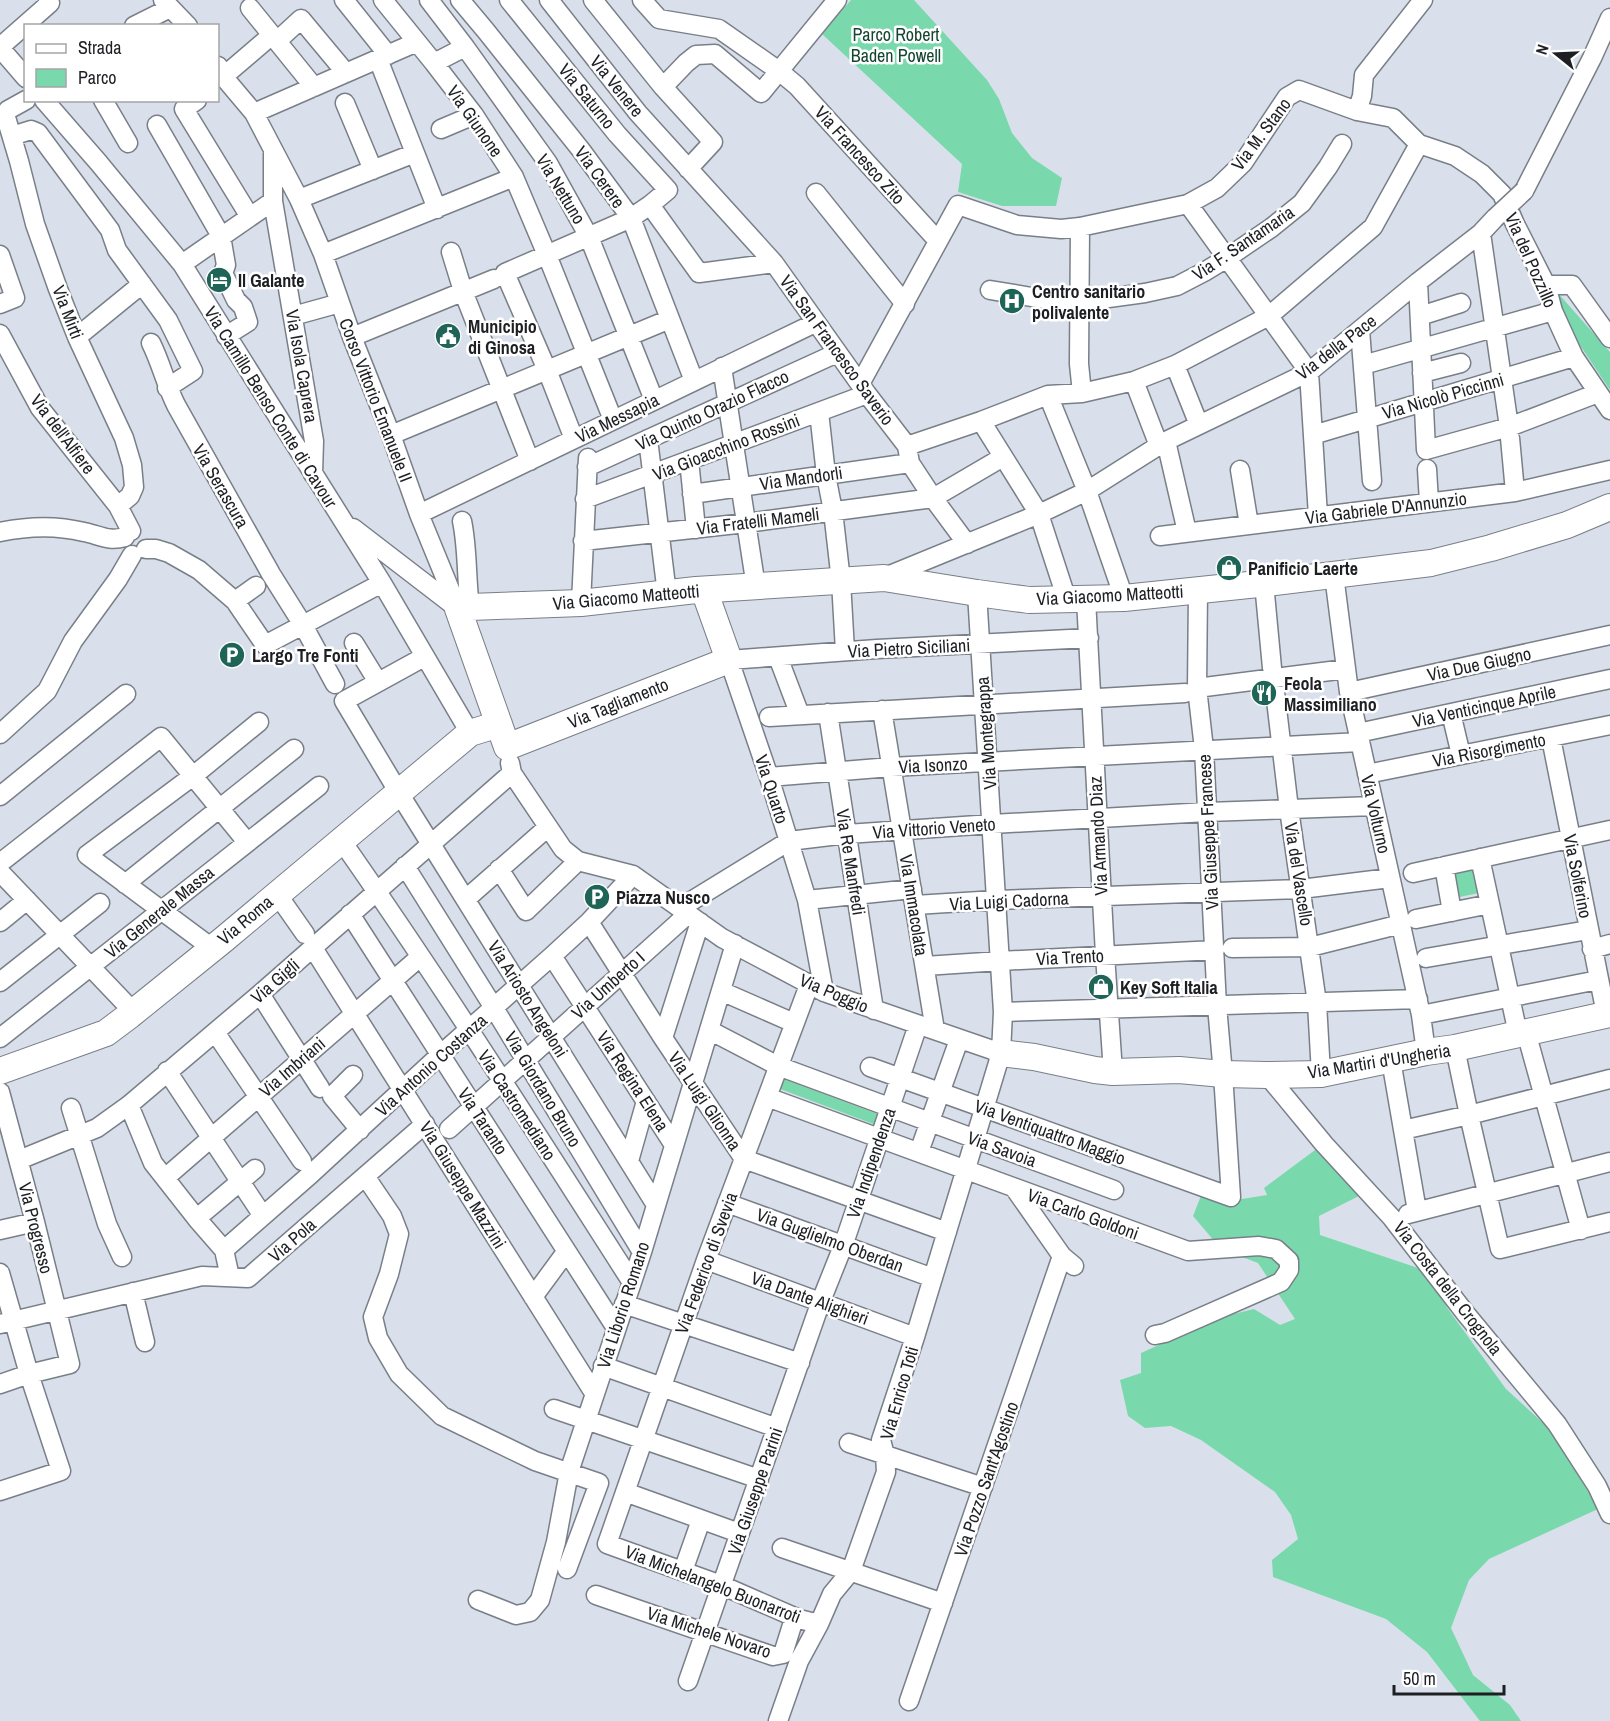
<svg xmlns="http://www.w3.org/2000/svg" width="1610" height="1721" viewBox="0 0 1610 1721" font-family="'Archivo Narrow',sans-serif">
	<rect width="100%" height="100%" fill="#dae0eb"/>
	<path fill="#7ad9ac" d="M851,0H914L987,80L999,99L1012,133L1032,158L1062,178L1056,206H1002L958,192L962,164L822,34Z
		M1557,292L1610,352V390L1557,311Z
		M1474,867L1479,893L1455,898L1450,872Z
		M784,1079L880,1115L876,1125L780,1089Z
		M1319,1147L1361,1195L1319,1216L1320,1235L1427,1271L1448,1309L1506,1389L1554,1433L1598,1509L1489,1559L1469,1580L1451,1628L1473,1675L1510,1705L1521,1721H1480L1427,1652L1386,1619L1273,1577L1272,1560L1298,1539L1291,1515L1275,1492L1201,1440L1171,1426L1145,1428L1128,1416L1120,1380L1141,1373V1353L1221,1317L1254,1309L1280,1325L1295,1319L1258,1263L1221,1249L1193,1216L1202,1193L1229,1201L1267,1195L1264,1188Z"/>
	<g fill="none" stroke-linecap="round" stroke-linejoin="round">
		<g stroke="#797f88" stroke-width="21">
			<path id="street" d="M163,0L188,26
				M344,0L388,55
				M383,0L434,63L474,115L514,177L547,255L613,420
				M429,0L465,47L548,163L589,237L654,400
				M460,0L486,31L581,150L631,218L694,381
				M509,0L617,134L668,190L650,205L631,218
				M549,0L638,113L774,263L867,394L907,446L910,463L933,498L967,544
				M593,0L663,87L713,142L688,169
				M642,0L659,19L719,29L779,71L797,86L938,241
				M250,8L314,87
				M134,26L170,8
				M277,41L301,19L346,73
				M0,47L50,3L48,0
				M0,48L26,78
				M378,59L437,209
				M434,63L465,47
				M218,66L227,81L254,113L299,199L323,254L352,337L391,435L419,514L458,609
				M224,76L272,35
				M663,87L686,63L696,55L715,54L761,93L837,0
				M26,100L8,110L5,114L19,161L35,224L58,289L77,337L124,438L132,465L134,487L130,496L118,506
				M44,100L98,162L182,264L382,583L470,733
				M103,100L128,143
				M197,100L184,109L250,217
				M345,103L373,170
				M1357,111L1362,96L1364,75L1423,0
				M254,113L417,42
				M157,125L221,236L226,265L223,273L236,300L243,307L248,322L226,336
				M441,129L474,115
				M12,136L31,130L38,133L110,230L117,250L168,320L193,371L167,388
				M273,153V201L314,441L313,474
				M1524,191L1592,58L1610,18
				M816,193L905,304
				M299,199L415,153
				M1188,204L1309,372L1318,516
				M650,205L699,273L774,263
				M1080,227L1079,364L1082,393
				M1481,233L1509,427
				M451,252L463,291L530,461
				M323,254L514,177
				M0,255L15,298L0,304
				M182,264L273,201
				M1418,282L1426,450L1509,427L1598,393
				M1546,285H1572L1610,338
				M990,290L1061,302H1079L1145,293L1177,286L1204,272L1227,258L1271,228L1302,203L1328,167L1342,144
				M293,316L340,303
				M1420,316L1461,303
				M1360,330L1372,481
				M0,334L40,408L118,506L131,531
				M77,337L142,284
				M352,337L494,279
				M151,343C161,363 166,385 176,405L271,574L303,625L335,684
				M1175,365L1199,425
				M1363,365L1553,311
				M722,367L756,587
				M1422,373L1461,363
				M1134,381L1159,446
				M860,384L958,205L1017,225L1061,229L1080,227L1188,204L1217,188L1243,163L1287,97L1299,90L1357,111L1393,118L1419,144L1455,156L1482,174L1502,194L1515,224L1546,285L1553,311L1574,357L1610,410
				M1048,395L1087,491L1124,598
				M819,412L826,475L833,511L841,581L845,651
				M981,421L1039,514L1067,600
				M391,435L670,319
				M1313,435L1574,357
				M1510,438L1515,492
				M574,439L547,370L505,273L622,222
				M648,439L667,594
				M1166,441L1187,532
				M907,446L981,421L1048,395L1082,393L1134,381L1175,365L1269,316L1373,227L1419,144
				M689,460L696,529
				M587,467L837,353
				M1427,469L1429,502
				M1240,470L1249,525
				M692,494L910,463
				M585,499L867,394
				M419,514L815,323
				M462,521C468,550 466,578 470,607
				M353,528L457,608
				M0,532C28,526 56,525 84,532C100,535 108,542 125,537
				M1160,536L1515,492L1610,470
				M583,541L746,523L933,498L1003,457
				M146,549H156L169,553L199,570L235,601L265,645L382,583
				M1334,575L1349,692L1421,1015L1426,1052
				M885,577L1039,514L1087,491L1166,441L1309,372L1418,282L1481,233L1495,218
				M1264,583L1272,668
				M1086,599L1105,955L1113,1072
				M235,601L256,586
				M581,603L588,458
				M354,643L378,682
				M424,657L344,701L399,793L656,1205
				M778,657L800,715
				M1273,675L1289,809L1317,1003L1321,1074
				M1197,688L1346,669
				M1349,692L1610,635
				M882,710L935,1030
				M828,713L874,1010
				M1451,713L1461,755
				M769,717L1185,693
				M1358,733L1610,679
				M0,734L47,691L73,641L118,579L132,555
				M1551,738L1606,1014
				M510,763L512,773L563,849L578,861L633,875L722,938L824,992L1001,1053
				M1367,774L1610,725
				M769,777L891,767L1360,742
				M0,796L126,694
				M341,840C442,984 536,1133 631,1281
				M1480,858L1518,1034
				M0,863L161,737L247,842
				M405,866L494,1008L642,1252
				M1444,866L1452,912
				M499,869L526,911L578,861
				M0,872L125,1003L130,1015
				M1413,873L1610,830
				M125,884L294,749
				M277,894L305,934
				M466,899L548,827
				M807,900L912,889
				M915,905L996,900L1301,889L1390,878
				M680,908L789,841L847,834L992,824L1207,812L1374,806
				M350,914L616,1328
				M1416,919L1490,904
				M0,922L27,900
				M589,922L663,1038L744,1159L947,1232
				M212,948L87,855L193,776L259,722
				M313,948L594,1393
				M1232,948L1310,947L1401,924
				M1592,949L1610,944
				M552,956L674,1145
				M1426,958L1588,930
				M925,966L1000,961L1215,950
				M0,982L100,903
				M809,985L706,1260L607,1544L721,1585L799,1619L819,1624
				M721,991L794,1023
				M824,992L807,900L769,777L729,660L877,649L1089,638
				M260,994L320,1088
				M1003,1012L1418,999
				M1421,1015L1598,980
				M709,1030L778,1066L1114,1190
				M215,1032L302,1161
				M1526,1032L1581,1230
				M0,1038L319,786
				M663,1038L700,922
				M1455,1048L1469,1115L1500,1249L1610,1222
				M1391,1060L1417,1211
				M870,1067L1231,1197L1223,1074L1217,1006L1204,749L1197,688L1198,590
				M167,1071L263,1216
				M353,1075L332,1096L360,1130
				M1267,1075L1324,1144L1392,1218L1466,1314L1557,1424L1597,1486L1610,1514
				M0,1092L35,1222L70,1364L29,1374L0,1384
				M767,1097L1188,1251L1259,1246L1276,1249L1289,1261V1270L1281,1282L1165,1333L1155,1335
				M129,1105L153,1163L197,1219L224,1250L230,1277
				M71,1108L107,1224L122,1257
				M449,1129L688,914
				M1403,1130L1469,1115L1610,1079
				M919,1152L956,1048
				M19,1160L97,1128L129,1105L260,994L512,773
				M629,1161L646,1101
				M365,1176L392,1216L399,1234L389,1274L373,1317L378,1338L399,1374L442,1416L535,1461L599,1483L567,1569
				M165,1178L420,957
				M1015,1189L1062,1256L1074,1266
				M727,1203L933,1278
				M203,1213L255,1169
				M1408,1214L1610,1162
				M0,1230L35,1222
				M224,1250L311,1174L440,1055L552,956L589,922L633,875
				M706,1260L915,1337
				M0,1273L29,1374L61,1471L0,1491
				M133,1292L145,1342
				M533,1297L566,1252
				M624,1304L800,1363
				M0,1324L202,1276L248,1278L425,1124
				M603,1366L777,1428
				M554,1409L759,1479
				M849,1443L983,1487
				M625,1492L739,1533
				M782,1548L943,1603
				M683,1571L701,1520
				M596,1595L773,1656L783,1654L793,1622L799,1619
				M478,1600L516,1615L530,1612L540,1600L556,1542L569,1472L642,1252L735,944
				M688,1681L821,1301L843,1246L918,1025
				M909,1701L1062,1256
				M778,1721L799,1661L819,1624L832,1594L851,1571L886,1472L885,1455L881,1440L915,1337L1001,1053L1003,1012L977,593"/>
		</g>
		<g stroke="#797f88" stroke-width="28">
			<path id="secondary" d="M704,590L729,660L507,747L458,609L470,607L581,603L696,590L884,578L977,593L1029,600L1124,598L1258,584L1431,563L1491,548L1567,525L1610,507
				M1001,1053L1034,1057L1095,1070L1113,1072L1179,1070L1223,1074L1267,1075L1321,1074L1426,1052L1455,1048L1610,1014
				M0,1071L106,1033L130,1015L223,940L470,733L499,724"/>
		</g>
		<use href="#street" stroke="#fff" stroke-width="18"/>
		<use href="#secondary" stroke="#fff" stroke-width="26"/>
		<g stroke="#797f88" stroke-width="21" stroke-linecap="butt">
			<path id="street-bridge" d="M1495,218L1524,191"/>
		</g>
		<use href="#street-bridge" stroke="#fff" stroke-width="18"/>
	</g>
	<defs>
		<g id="hotel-disc" transform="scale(1.35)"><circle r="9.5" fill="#1e6457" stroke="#fff"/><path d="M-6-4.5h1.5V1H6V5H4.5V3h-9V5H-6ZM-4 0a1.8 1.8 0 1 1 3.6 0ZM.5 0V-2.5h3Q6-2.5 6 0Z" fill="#fff"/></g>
		<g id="hospital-disc" transform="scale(1.35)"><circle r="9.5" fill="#1e6457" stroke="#fff"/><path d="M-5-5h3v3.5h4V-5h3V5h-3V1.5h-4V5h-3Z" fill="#fff"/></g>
		<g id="civic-disc" transform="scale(1.35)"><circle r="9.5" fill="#1e6457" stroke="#fff"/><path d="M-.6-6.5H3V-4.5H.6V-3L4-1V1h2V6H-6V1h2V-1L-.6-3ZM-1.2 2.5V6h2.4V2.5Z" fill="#fff"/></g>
		<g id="shop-disc" transform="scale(1.35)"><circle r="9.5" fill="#1e6457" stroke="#fff"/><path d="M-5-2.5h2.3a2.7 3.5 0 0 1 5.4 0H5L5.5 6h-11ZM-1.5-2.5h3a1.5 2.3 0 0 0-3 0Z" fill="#fff"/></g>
		<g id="parking-disc" transform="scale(1.35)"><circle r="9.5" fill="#1e6457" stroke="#fff"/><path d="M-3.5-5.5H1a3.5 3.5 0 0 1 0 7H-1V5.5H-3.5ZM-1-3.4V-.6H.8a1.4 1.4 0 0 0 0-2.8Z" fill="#fff"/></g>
		<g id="restaurant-disc" transform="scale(1.35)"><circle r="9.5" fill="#1e6457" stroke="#fff"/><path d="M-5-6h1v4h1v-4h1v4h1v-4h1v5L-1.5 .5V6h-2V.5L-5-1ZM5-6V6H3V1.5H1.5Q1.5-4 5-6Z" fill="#fff"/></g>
	</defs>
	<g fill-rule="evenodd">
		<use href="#hotel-disc" x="219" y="280"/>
		<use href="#hospital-disc" x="1012" y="301"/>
		<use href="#civic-disc" x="448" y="336"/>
		<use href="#shop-disc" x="1229" y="568"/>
		<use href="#parking-disc" x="232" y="655"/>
		<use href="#restaurant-disc" x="1264" y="693"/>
		<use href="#parking-disc" x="597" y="897"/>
		<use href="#shop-disc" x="1101" y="987"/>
	</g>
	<g text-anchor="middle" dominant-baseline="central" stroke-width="5" stroke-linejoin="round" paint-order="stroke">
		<g font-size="18" fill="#144530" stroke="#fff">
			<text x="896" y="34">Parco Robert<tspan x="896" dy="21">Baden Powell</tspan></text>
		</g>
		<g font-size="18" fill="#1d1f23" stroke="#fff">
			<text transform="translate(617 86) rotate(51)">Via Venere</text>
			<text transform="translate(587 96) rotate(51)">Via Saturno</text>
			<text transform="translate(475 121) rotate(55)">Via Giunone</text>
			<text transform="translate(1261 134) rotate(-53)">Via M. Stano</text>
			<text transform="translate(860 155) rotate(48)">Via Francesco Zito</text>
			<text transform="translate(600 177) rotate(54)">Via Cerere</text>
			<text transform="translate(561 189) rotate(59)">Via Nettuno</text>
			<text transform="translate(1243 243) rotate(-34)">Via F. Santamaria</text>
			<text transform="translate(1531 260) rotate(66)">Via del Pozzillo</text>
			<text transform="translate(68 312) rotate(69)">Via Mirti</text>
			<text transform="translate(1336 347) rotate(-37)">Via della Pace</text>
			<text transform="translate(837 350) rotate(54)">Via San Francesco Saverio</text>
			<text transform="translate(302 366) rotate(80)">Via Isola Caprera</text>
			<text transform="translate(1443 396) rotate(-16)">Via Nicolò Piccinni</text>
			<text transform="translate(376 400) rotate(69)">Corso Vittorio Emanuele II</text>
			<text transform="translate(271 407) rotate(58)">Via Camillo Benso Conte di Cavour</text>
			<text transform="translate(712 410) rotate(-25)">Via Quinto Orazio Flacco</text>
			<text transform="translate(617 418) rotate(-26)">Via Messapia</text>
			<text transform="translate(63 434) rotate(53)">Via dell'Alfiere</text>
			<text transform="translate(726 447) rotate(-21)">Via Gioacchino Rossini</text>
			<text transform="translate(801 478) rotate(-8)">Via Mandorli</text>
			<text transform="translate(221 486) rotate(60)">Via Serascura</text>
			<text transform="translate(1386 508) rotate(-7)">Via Gabriele D'Annunzio</text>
			<text transform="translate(758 521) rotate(-7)">Via Fratelli Mameli</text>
			<text transform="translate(1110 595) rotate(-3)">Via Giacomo Matteotti</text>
			<text transform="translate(626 597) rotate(-5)">Via Giacomo Matteotti</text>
			<text transform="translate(909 648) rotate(-3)">Via Pietro Siciliani</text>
			<text transform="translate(1479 664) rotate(-12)">Via Due Giugno</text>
			<text transform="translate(618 703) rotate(-22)">Via Tagliamento</text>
			<text transform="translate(1484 706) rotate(-12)">Via Venticinque Aprile</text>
			<text transform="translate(986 733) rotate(-94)">Via Montegrappa</text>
			<text transform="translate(1489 750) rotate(-11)">Via Risorgimento</text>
			<text transform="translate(933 765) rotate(-3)">Via Isonzo</text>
			<text transform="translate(772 789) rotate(72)">Via Quarto</text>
			<text transform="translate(1376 814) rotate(77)">Via Volturno</text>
			<text transform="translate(934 828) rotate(-4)">Via Vittorio Veneto</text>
			<text transform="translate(1208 832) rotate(-93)">Via Giuseppe Francese</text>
			<text transform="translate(1098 836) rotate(-93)">Via Armando Diaz</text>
			<text transform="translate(851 862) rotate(81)">Via Re Manfredi</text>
			<text transform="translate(1299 874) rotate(81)">Via del Vascello</text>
			<text transform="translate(1578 876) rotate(79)">Via Solferino</text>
			<text transform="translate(1009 901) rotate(-3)">Via Luigi Cadorna</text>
			<text transform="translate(914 905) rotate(81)">Via Immacolata</text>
			<text transform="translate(159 912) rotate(-39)">Via Generale Massa</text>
			<text transform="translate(245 920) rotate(-40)">Via Roma</text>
			<text transform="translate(1070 957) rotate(-3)">Via Trento</text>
			<text transform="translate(275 981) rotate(-41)">Via Gigli</text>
			<text transform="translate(608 985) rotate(-42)">Via Umberto I</text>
			<text transform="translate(834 993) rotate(23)">Via Poggio</text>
			<text transform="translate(528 999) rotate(58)">Via Ariosto Angeloni</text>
			<text transform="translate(1379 1061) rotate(-9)">Via Martiri d'Ungheria</text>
			<text transform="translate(431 1065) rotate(-42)">Via Antonio Costanza</text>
			<text transform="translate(292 1067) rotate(-41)">Via Imbriani</text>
			<text transform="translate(633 1081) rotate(57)">Via Regina Elena</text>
			<text transform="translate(543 1089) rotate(59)">Via Giordano Bruno</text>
			<text transform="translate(705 1101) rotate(56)">Via Luigi Glionna</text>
			<text transform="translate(517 1105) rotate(57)">Via Castromediano</text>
			<text transform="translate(483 1121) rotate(57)">Via Taranto</text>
			<text transform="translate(1050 1132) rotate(20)">Via Ventiquattro Maggio</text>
			<text transform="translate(1002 1149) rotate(20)">Via Savoia</text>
			<text transform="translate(871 1163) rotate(-71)">Via Indipendenza</text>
			<text transform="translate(463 1185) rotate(58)">Via Giuseppe Mazzini</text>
			<text transform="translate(1083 1214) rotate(20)">Via Carlo Goldoni</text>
			<text transform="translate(36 1228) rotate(76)">Via Progresso</text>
			<text transform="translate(292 1240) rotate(-41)">Via Pola</text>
			<text transform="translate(830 1240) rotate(20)">Via Guglielmo Oberdan</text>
			<text transform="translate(706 1263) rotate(-70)">Via Federico di Svevia</text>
			<text transform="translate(1448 1288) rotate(52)">Via Costa della Crognola</text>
			<text transform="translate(810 1298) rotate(20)">Via Dante Alighieri</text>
			<text transform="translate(623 1305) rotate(-72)">Via Liborio Romano</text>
			<text transform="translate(899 1393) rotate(-74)">Via Enrico Toti</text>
			<text transform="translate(986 1479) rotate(-71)">Via Pozzo Sant'Agostino</text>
			<text transform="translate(755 1491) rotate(-71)">Via Giuseppe Parini</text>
			<text transform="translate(713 1584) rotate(21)">Via Michelangelo Buonarroti</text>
			<text transform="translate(709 1632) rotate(18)">Via Michele Novaro</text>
		</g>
		<g font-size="18" font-weight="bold" fill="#1d1f23" stroke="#fff" text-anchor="start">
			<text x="238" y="280">Il Galante</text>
			<text x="1032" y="291">Centro sanitario<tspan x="1032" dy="21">polivalente</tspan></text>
			<text x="468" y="326">Municipio<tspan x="468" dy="21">di Ginosa</tspan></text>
			<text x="1248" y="568">Panificio Laerte</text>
			<text x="252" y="655">Largo Tre Fonti</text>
			<text x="1284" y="683">Feola<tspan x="1284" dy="21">Massimiliano</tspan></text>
			<text x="616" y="897">Piazza Nusco</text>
			<text x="1120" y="987">Key Soft Italia</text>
		</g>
	</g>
	<rect x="24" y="24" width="195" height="78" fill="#ffffff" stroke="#a5a5a7" stroke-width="1.5"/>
	<rect x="36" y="44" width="30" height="9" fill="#ffffff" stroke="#a5a5a7" stroke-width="1.5"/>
	<text x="78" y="54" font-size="18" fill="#1d1f23">Strada</text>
	<rect x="36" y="69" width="30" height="18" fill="#7ad9ac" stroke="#a5a5a7" stroke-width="1.5"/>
	<text x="78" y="84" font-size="18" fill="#1d1f23">Parco</text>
	<g transform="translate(1556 54) rotate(288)" stroke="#ffffff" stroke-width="4.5" paint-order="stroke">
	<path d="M0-4.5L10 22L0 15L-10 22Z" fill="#1d1f23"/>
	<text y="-9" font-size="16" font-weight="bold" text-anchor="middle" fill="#1d1f23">N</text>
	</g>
	<path d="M1394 1685v9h110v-9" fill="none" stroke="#1d1f23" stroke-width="3"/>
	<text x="1403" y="1685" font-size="18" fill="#1d1f23" stroke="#ffffff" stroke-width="4.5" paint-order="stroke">50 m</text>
</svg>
